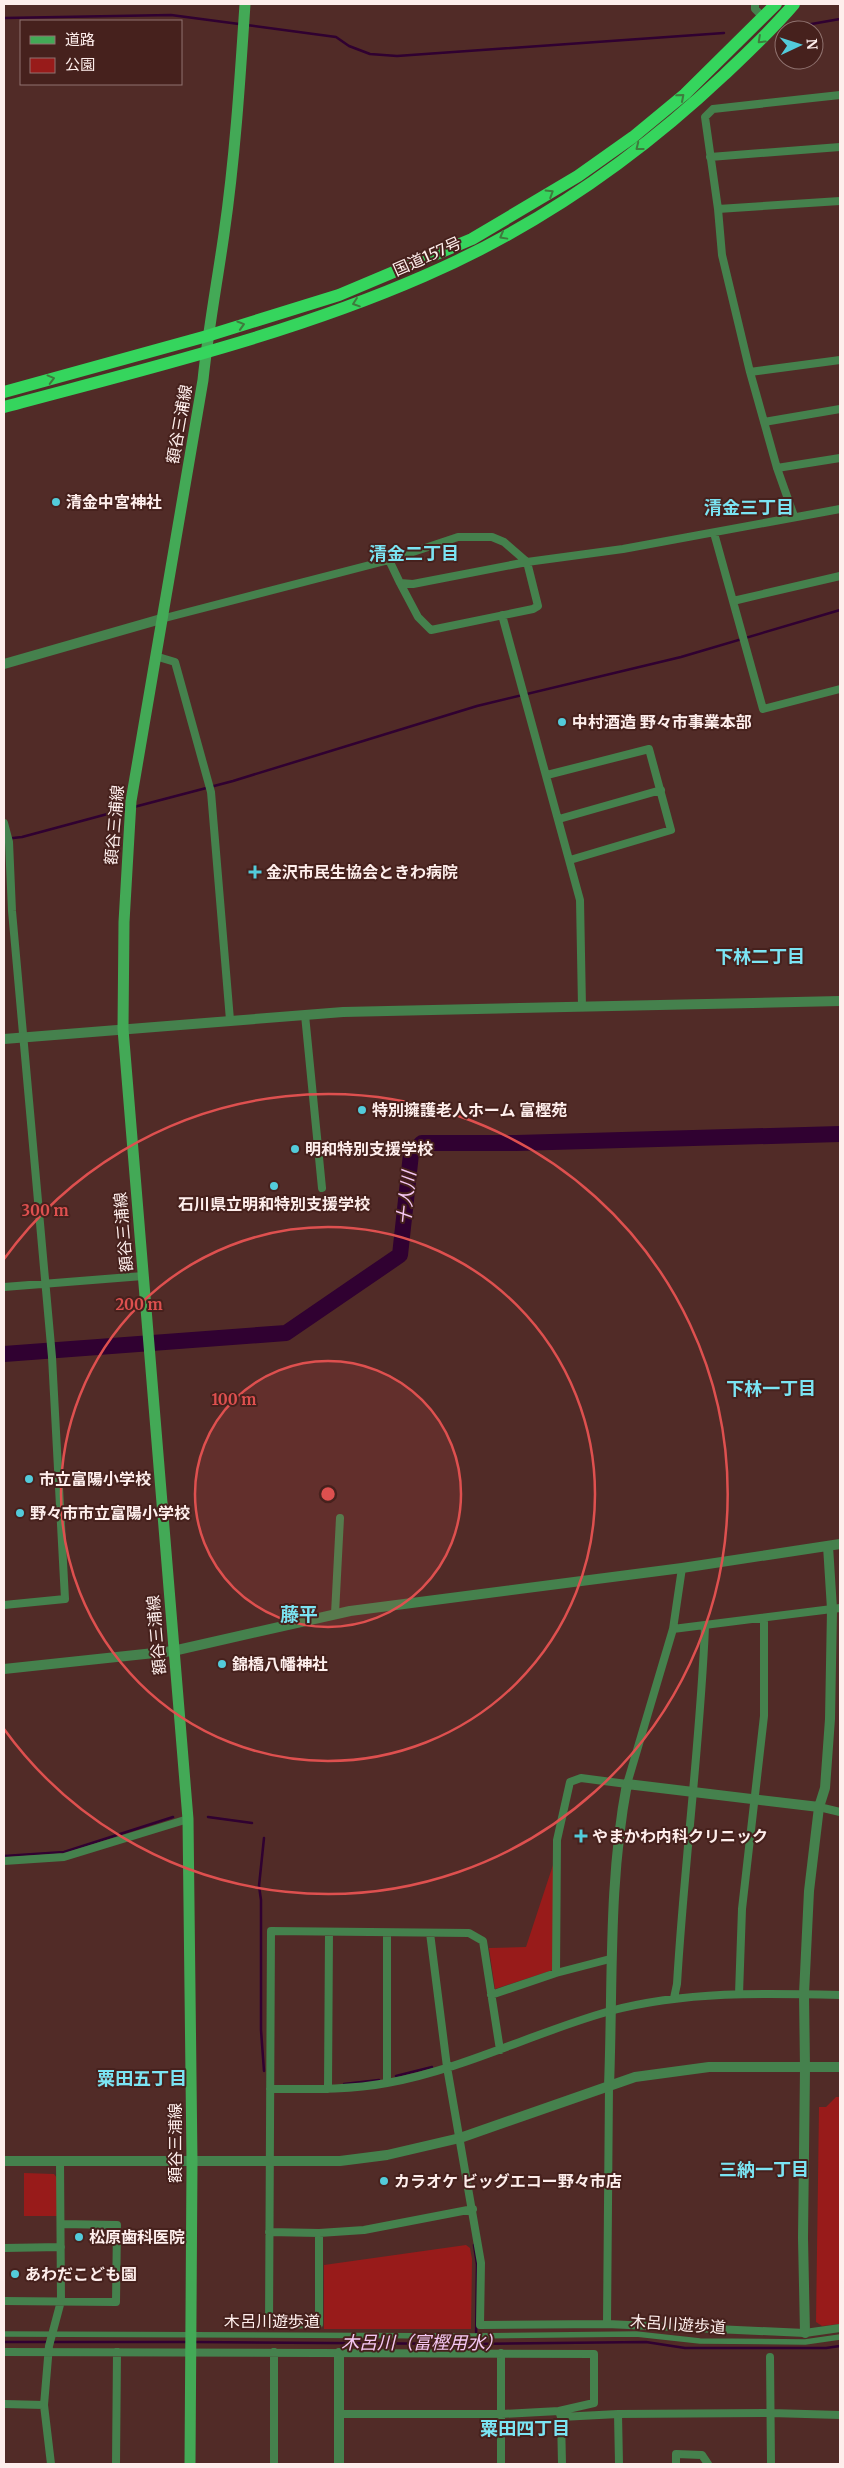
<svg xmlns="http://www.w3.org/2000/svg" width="844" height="2468" viewBox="0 0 844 2468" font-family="Merriweather,'Noto Sans JP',serif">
	<rect width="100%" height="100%" fill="#512b27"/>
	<path fill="#981b1a" d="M553,1865V1970L495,1989L489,1948L526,1947Z
		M836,2097H840V2324L822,2326L816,2322L819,2107H826Z
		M24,2173L54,2174L57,2178L58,2216H24Z
		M466,2245L470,2248L472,2259L471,2329H324V2265Z"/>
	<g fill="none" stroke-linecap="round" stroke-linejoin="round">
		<path stroke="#300131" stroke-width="2.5" d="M4,18L171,15L239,24
			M247,25L336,37L349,46L370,54L397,56L724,33
			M800,26L840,19
			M134,807L233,781L477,706L681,657L840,610
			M4,839L22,837L126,809
			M208,1817L252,1823
			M264,1838L259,1886L261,1900V2030L264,2071
			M4,1856L64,1852L173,1817
			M396,2076L432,2067
			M344,2084L379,2080
			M474,2245L477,2264L476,2344
			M4,2342H187
			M195,2342L473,2344L646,2342L685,2348H826L840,2346"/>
		<path stroke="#300131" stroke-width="16" d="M4,1354L286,1333L400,1255L411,1154L422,1143H516L840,1134"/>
		<path stroke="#45814d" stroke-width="5.5" d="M4,2334L468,2336L636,2334L700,2341L805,2342L840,2337"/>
		<path stroke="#45814d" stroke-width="8" d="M755,4V9L763,17
			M710,157L840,147
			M718,209L840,201
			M750,372L722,255L718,209L705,117L713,109L840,95
			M764,422L840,409
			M777,468L840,458
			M794,516L777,468L750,372L840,360
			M714,533L763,709L840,689
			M389,560L400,583L413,584L527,562L538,606L533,609L431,630L418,617L400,583
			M733,601L840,576
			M502,615L580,900L582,1007
			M161,619L389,560L458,537H492L504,542L527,562L623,549L840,509
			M155,656L175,662L211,792L230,1020
			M547,775L649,749L671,830L570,860
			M559,819L661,790
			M4,823L9,842L12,911L52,1357L65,1599L4,1605
			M305,1015L322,1188
			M4,1287L143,1276
			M335,1614L340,1518
			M673,1629L682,1568
			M819,1807L840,1812
			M4,1861L64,1857L188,1819
			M430,1933L447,2067L481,2263L480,2325L607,2324L805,2333L840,2328
			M556,1973L557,1840L570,1782L581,1778L627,1784L673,1629L840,1608
			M739,1994L742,1909L764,1716V1618
			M491,1995L556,1973L610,1959
			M674,1998L677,1984C684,1865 700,1746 705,1627
			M387,2083V1933
			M270,2089C309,2089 348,2090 387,2083C464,2069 535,2032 610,2011C685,1991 764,1993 840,1995
			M328,2089L329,1932
			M269,2232L319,2233V2324L269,2325L271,1931L469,1933L483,1941L500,2050
			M319,2233L364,2230L473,2209
			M4,2248L61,2247
			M4,2301L116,2302L117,2225L62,2224
			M607,2324L609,2086
			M4,2352L594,2354V2403L559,2411L561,2417L562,2464
			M501,2353V2464
			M770,2357L771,2464
			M4,2404L44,2405
			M339,2414H501L559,2411
			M561,2417L618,2414
			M51,2464L44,2405L49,2346L61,2301L60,2161
			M116,2464L117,2352
			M274,2464V2352
			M619,2464L618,2414L771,2413L840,2415
			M676,2464V2454L702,2455L708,2464"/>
		<path stroke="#45814d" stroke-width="10" d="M4,664L161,619
			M4,1039L343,1012L840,1001
			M4,1669L173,1651L350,1611L682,1568L840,1544
			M609,2086C613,1985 608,1884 627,1784L819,1807
			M4,2161H340L387,2155L460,2138L635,2077L709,2067H840
			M805,2333L803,2238L805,2068L804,1994L809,1891L819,1807L825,1788L830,1719L832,1609L828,1546
			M339,2464V2353"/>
		<path stroke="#43a956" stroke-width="11" d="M190,2464L192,2162L188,1819L123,1029L124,922L131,801L203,380C208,331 217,283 224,234C235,158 240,80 245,4"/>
		<path stroke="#35d55d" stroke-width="12" d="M4,392L207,336L339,295L472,239L578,176L633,137L685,94L776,4
			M4,407C145,369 289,335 424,276C535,228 636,158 724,75C748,52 772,30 794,4"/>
	</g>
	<defs><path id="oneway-chevron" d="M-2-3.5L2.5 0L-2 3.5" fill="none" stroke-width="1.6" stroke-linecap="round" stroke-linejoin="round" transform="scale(1.25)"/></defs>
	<g stroke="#3e7b3d">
		<use href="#oneway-chevron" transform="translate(761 40) rotate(137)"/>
		<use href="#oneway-chevron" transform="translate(681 97) rotate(-41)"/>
		<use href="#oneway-chevron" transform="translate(639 147) rotate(142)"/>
		<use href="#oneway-chevron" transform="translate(550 193) rotate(-32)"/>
		<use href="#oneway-chevron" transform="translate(503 236) rotate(151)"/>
		<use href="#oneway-chevron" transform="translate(356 303) rotate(161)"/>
		<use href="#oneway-chevron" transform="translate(241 325) rotate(-17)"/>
		<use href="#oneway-chevron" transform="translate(51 379) rotate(-15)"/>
	</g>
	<circle cx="328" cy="1494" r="133" fill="#de504f" fill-opacity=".12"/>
	<g fill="none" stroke="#de504f" stroke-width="2.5">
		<circle cx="328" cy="1494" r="133"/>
		<circle cx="328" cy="1494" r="267"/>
		<path d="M4 1259A400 400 0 1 1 4 1729"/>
	</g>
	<g fill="#53cbda" stroke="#46211d" stroke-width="2">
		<circle cx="56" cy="502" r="5"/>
		<circle cx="562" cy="722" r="5"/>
		<path d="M252.5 864.5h5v5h5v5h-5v5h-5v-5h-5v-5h5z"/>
		<circle cx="362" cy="1110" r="5"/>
		<circle cx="295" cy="1149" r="5"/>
		<circle cx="274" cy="1186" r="5"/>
		<circle cx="29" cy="1479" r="5"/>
		<circle cx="20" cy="1513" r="5"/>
		<circle cx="222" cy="1664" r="5"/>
		<path d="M578.5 1828.5h5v5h5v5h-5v5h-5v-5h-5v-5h5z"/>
		<circle cx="384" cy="2181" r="5"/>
		<circle cx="79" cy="2237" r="5"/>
		<circle cx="15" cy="2274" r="5"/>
	</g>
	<g text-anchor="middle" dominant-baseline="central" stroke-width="4" stroke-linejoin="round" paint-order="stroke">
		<g font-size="16" fill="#feeeec" stroke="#46211d">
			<text transform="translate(427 256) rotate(-24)">国道157号</text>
			<text transform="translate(179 424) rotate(-80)">額谷三浦線</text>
			<text transform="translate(114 825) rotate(-85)">額谷三浦線</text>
			<text transform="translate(123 1232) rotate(-95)">額谷三浦線</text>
			<text transform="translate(156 1635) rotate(-95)">額谷三浦線</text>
			<text transform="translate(175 2143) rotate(-90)">額谷三浦線</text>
			<text x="272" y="2321">木呂川遊歩道</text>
			<text transform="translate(678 2324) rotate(4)">木呂川遊歩道</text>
		</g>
		<g font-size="16" font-weight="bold" fill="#feeeec" stroke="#46211d" text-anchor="start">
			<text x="66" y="502">清金中宮神社</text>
			<text x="572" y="722">中村酒造 野々市事業本部</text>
			<text x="266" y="872">金沢市民生協会ときわ病院</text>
			<text x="372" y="1110">特別擁護老人ホーム 富樫苑</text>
			<text x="305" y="1149">明和特別支援学校</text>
			<text x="274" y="1204" text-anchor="middle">石川県立明和特別支援学校</text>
			<text x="39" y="1479">市立富陽小学校</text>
			<text x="30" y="1513">野々市市立富陽小学校</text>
			<text x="232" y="1664">錦橋八幡神社</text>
			<text x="592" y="1836">やまかわ内科クリニック</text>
			<text x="394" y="2181">カラオケ ビッグエコー野々市店</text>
			<text x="89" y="2237">松原歯科医院</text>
			<text x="25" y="2274">あわだこども園</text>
		</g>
		<g font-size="18" font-weight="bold" fill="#7be4f3" stroke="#46211d">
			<text x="749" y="507">清金三丁目</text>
			<text x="414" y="553">清金二丁目</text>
			<text x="760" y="956">下林二丁目</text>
			<text x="771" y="1388">下林一丁目</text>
			<text x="142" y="2078">粟田五丁目</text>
			<text x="764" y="2169">三納一丁目</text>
			<text x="525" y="2428">粟田四丁目</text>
		</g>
		<g font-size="18" font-style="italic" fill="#f5c7f3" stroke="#46211d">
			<text transform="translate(406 1198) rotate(-84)">十人川</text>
			<text x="422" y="2342">木呂川（富樫用水）</text>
		</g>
		<g font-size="19" font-weight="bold" fill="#7be4f3" stroke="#46211d">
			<text x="299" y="1614">藤平</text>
		</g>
	</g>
	<circle cx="328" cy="1494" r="8" fill="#de504f" stroke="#46211d" stroke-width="2.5"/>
	<g font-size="15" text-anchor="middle" font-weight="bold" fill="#de504f" stroke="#46211d" stroke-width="4" stroke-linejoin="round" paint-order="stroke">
		<text x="45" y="1216">300 m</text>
		<text x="139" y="1310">200 m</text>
		<text x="234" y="1405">100 m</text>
	</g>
	<rect width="844" height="2468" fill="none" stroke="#feeeec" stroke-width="10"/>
	<rect x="20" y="20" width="162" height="65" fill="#46211d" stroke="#907370"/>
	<rect x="30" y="36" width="25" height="8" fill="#43a956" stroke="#907370"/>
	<text x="65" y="45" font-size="15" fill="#feeeec">道路</text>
	<rect x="30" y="58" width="25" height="15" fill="#981b1a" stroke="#907370"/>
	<text x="65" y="70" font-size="15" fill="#feeeec">公園</text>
	<g transform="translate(799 45) rotate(86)"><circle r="24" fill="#46211d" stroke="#907370"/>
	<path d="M0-4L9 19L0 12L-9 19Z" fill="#53cbda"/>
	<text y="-8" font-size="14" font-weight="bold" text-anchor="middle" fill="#feeeec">N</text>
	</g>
</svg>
